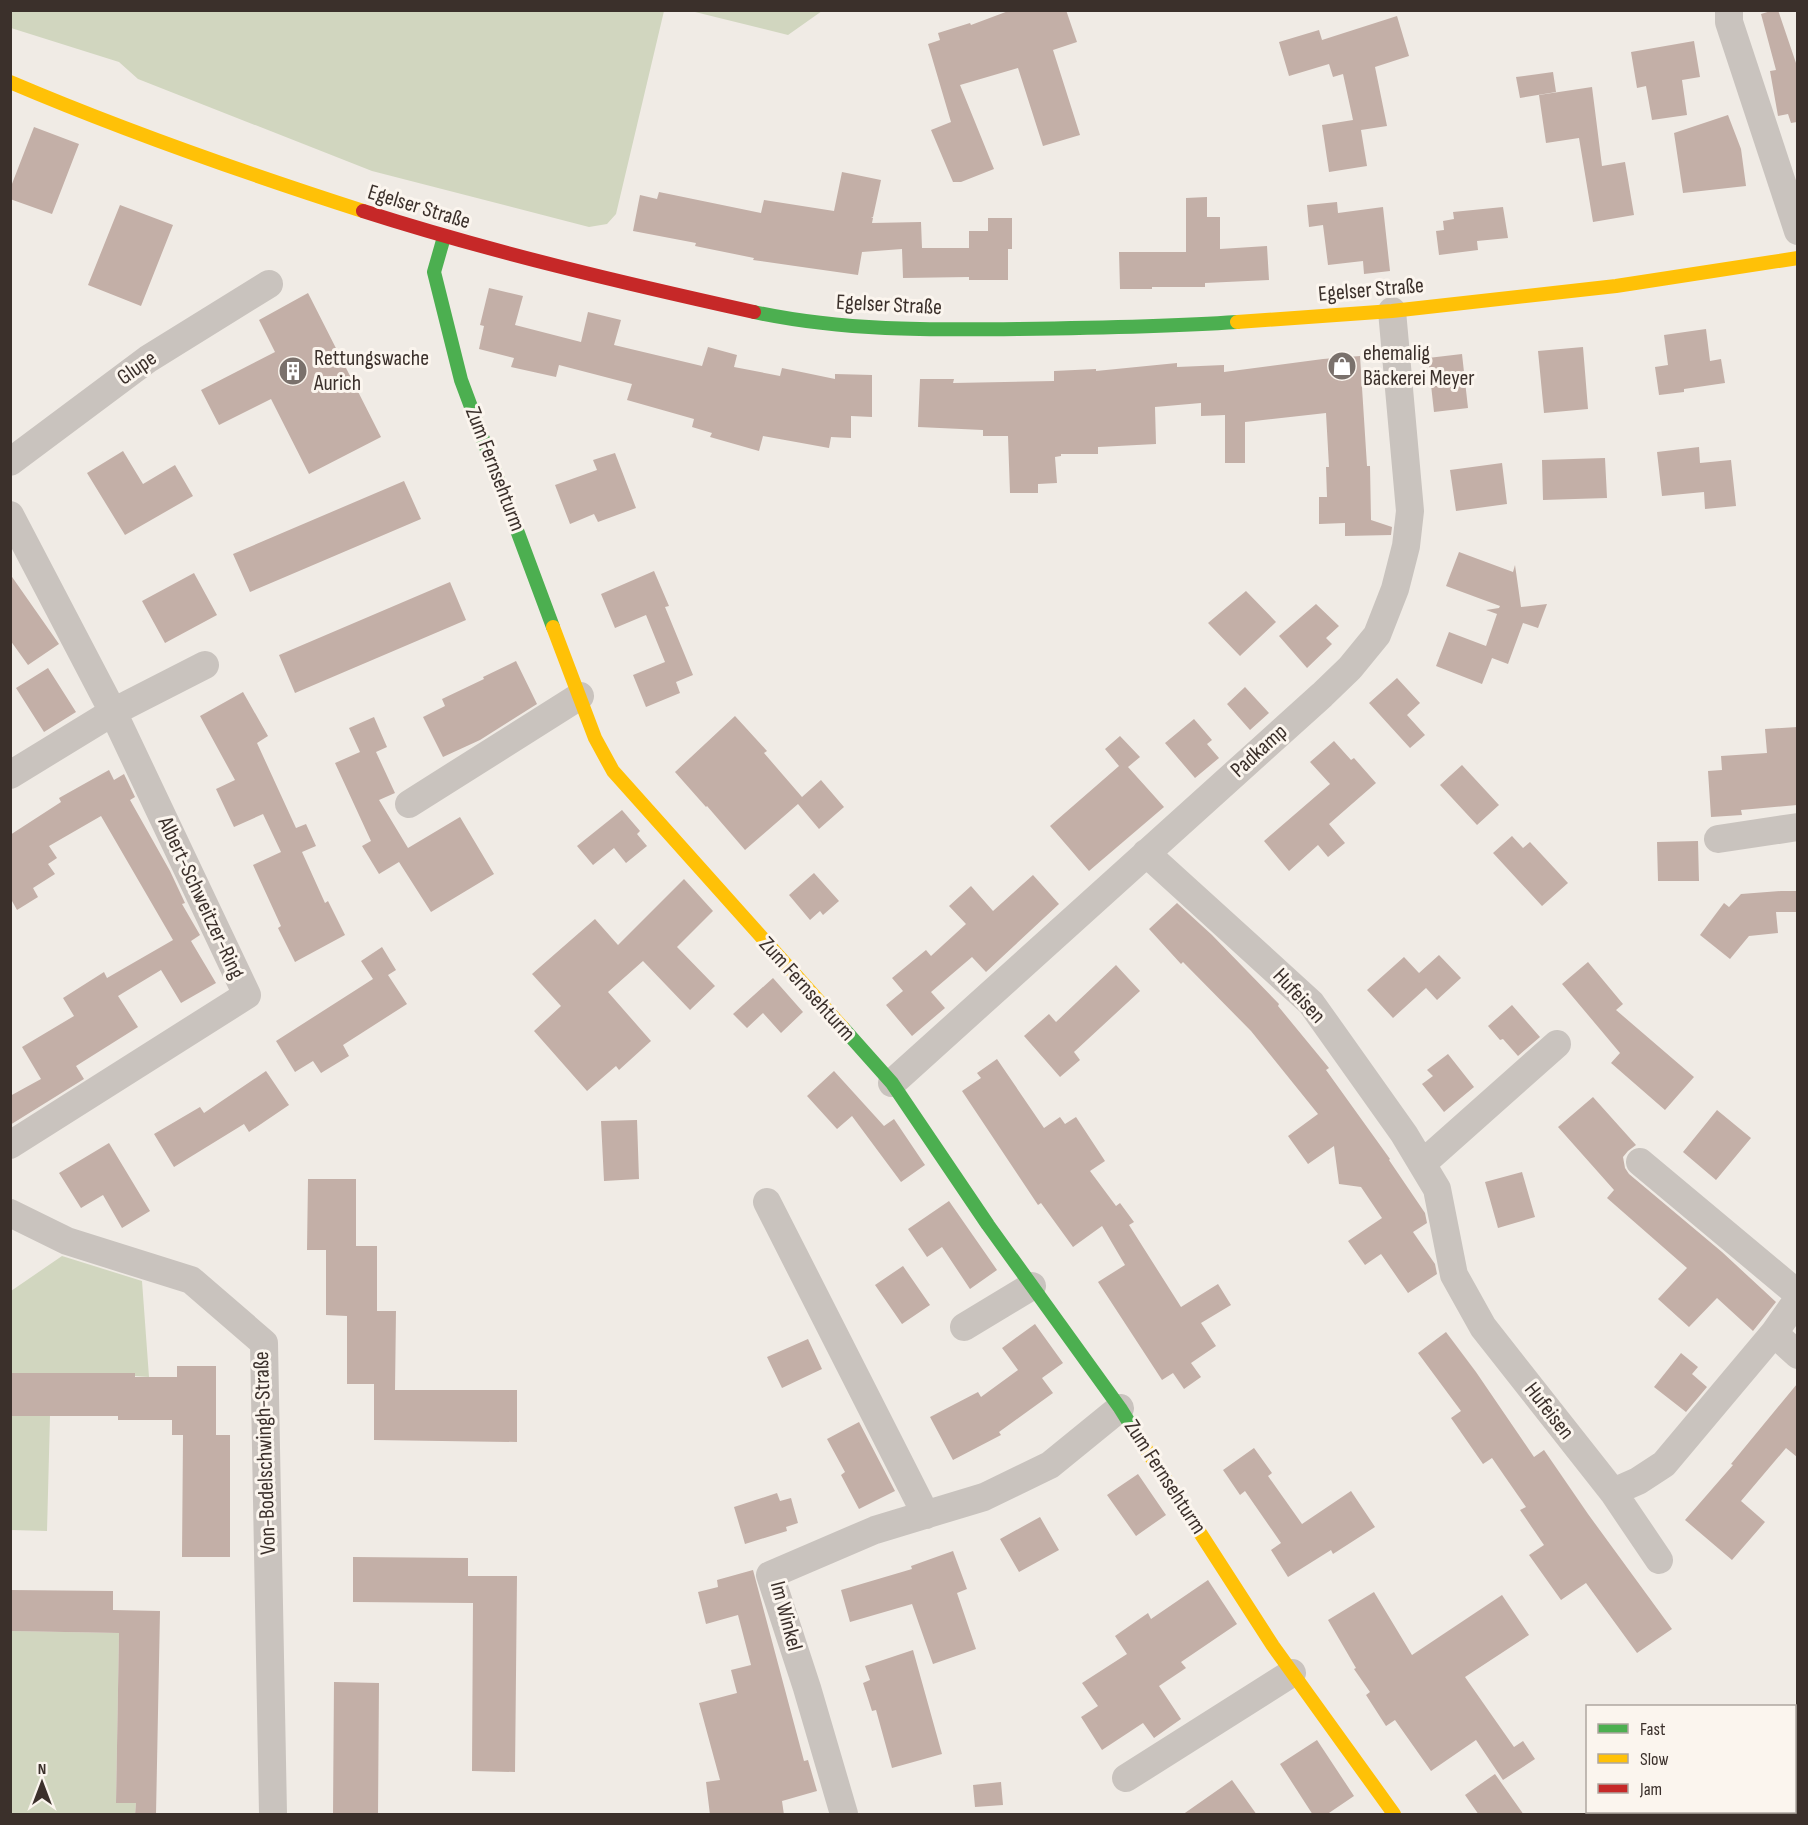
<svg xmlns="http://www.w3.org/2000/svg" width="1808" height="1825" viewBox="0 0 1808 1825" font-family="'Sofia Sans Condensed',sans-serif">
	<rect width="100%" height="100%" fill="#f0ebe5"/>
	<path fill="#d1d6bf" d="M10,11L11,10L664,11L616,214L607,224L589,227L372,171L138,79L119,62L11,28Z
		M691,11L822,10V11L788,35Z
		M62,1256L142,1281L149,1377L135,1376V1373H11V1291Z
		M11,1416H50L47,1531L11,1530Z
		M11,1631L119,1633L116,1802L136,1803L135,1814H11Z"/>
	<path fill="#c3afa7" d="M1011,10H1066L1077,42L1053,50L1080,135L1043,146L1018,68L960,85L994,169L961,182H953L931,130L951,122L928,44L940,40L938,33L970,23L971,25Z
		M1774,10H1778L1797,66V122L1791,123L1788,114L1778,116L1770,71L1776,70L1761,14Z
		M1397,16L1409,56L1375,67L1387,126L1361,130L1367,166L1329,172L1322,125L1353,120L1343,74L1333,77L1329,64L1289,76L1279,42L1319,30L1322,40Z
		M1694,41L1700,77L1682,80L1687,115L1652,120L1646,86L1637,88L1631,52Z
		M1553,72L1556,92L1520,98L1516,77Z
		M1592,87L1602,166L1625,162L1634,215L1593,222L1579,138L1546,143L1539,95Z
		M1728,115L1741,149L1746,186L1683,193L1674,133Z
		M34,127L79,144L52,214L10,199V189Z
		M842,172L881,180L873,217L871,218H873L872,223L921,222L922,248H917H969V231H988V218H1012V249H1008V280H969V277L903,278L902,249L862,252L858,275L753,260L754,258L695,246L696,243L633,231L640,195L657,199L659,192L761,213L764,200L834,211Z
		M1207,197V217H1220V249L1267,246L1269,280L1205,283V287H1152V289H1120L1119,252H1186V198Z
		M1337,202L1338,213L1383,207L1390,271L1364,274L1363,261L1328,265L1323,225L1309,227L1307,205Z
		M120,205L173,225L141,306L88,285Z
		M1503,207L1508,238L1477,241L1478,250L1439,255L1436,231L1444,230L1443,221L1454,219L1453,212Z
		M489,288L523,296L515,325L581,342L588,312L621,320L614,345L702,366L708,347L737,355L734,367L780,376L782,368L835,379V374L872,375V417L851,416V438L831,437L829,448L763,436L759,451L710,437L712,433L692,427L694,419L627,400L632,384L559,365L556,377L511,367L514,358L479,349L484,326L480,325Z
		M308,293L381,437L309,474L271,399L219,425L201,390L275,352L259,320Z
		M1706,329L1710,361L1721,359L1725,383L1684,389V392L1659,395L1655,367L1668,365L1664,335Z
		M1583,347L1588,409L1544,413L1538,351Z
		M1462,354L1468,408L1434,412L1428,358Z
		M1360,356L1367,466H1370L1371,520L1392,527L1391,535L1345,536V523L1319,524V497H1327L1326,467H1329L1326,413L1245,422V463H1225V415L1201,416V403L1155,407L1156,444L1098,447V454H1061V456L1055,457L1057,483L1038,484V493H1010L1008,436H983V430L918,427L920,379H954L953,383L1054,381V371L1096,369V371L1177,363V367L1224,365V372L1323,359Z
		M1699,447L1700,463L1731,460L1736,506L1705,509L1704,492L1662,496L1657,452Z
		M123,451L143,484L175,465L193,496L125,535L87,473Z
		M615,453L636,508L598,522L594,514L570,524L555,485L597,470L593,460Z
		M1605,458L1607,498L1543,500L1542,460Z
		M1502,463L1507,504L1456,511L1450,470Z
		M404,481L421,519L250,592L233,554Z
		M1459,552L1513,572L1515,565L1521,607L1547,604L1538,628L1523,623L1508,664L1492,658L1482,684L1436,666L1449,632L1486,646L1497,614L1486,610L1499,608L1500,606L1446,586Z
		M654,571L669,606L665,607L693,675L676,682L680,693L646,707L633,675L665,662L646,615L615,628L601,594Z
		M194,573L217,615L165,643L142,601Z
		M10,574L59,644L28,665L10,640Z
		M450,582L466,620L295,693L279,655Z
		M1246,591L1276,622L1240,656L1208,623Z
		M1316,604L1339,626L1326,638L1332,644L1307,668L1279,636Z
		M516,661L537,704L480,740L443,757L423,717L445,706L442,699L484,679L483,677Z
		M48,668L76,712L44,732L16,688Z
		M1397,678L1420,703L1407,715L1425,735L1410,748L1369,703Z
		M1245,687L1269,713L1250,730L1227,704Z
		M243,692L268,736L257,743L296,828L306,824L316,846L302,852L325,903L328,901L345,935L295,962L278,928L281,926L253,865L281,852L263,814L234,827L216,789L235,780L200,716Z
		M735,716L767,751L764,753L802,797L821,780L844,807L819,829L798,804L745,850L707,806L706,807L675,772Z
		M374,717L387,747L376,752L395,793L379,800L408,848L460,817L494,874L431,912L399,862L379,874L362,846L371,841L335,763L360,752L349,728Z
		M1194,719L1212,740L1207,744L1219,758L1195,778L1165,743Z
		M1797,727V805L1741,810L1742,815L1711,817L1708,771L1722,770L1721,756L1767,753L1765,729Z
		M1120,736L1140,757L1128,767L1164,807L1089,871L1050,826L1119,766L1105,749Z
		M1334,741L1351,760L1354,758L1376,783L1329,824L1345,843L1328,857L1318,845L1289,871L1264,841L1330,784L1310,762Z
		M1462,765L1499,805L1477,825L1440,785Z
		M109,770L114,780L124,774L135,797L130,800L170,871L185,903L182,904L200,935L191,941L216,983L181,1003L161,970L118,996L138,1027L76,1066L84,1079L10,1125V1096L41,1079L22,1047L74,1016L63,998L104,972L107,978L173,940L101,816L49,846L57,858L48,864L55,874L33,888L38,897L17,910L12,901L10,902V835L61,802L59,798Z
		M622,810L640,831L637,834L647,846L626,863L614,848L593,865L577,846Z
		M1512,836L1523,848L1530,842L1568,883L1542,906L1493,853Z
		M1698,841L1699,881H1658L1657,842Z
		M814,873L839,901L823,915L820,911L810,920L789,895Z
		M1033,875L1059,904L986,972L972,957L931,992L945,1008L912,1036L886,1005L903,991L892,978L926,950L931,956L966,924L949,906L971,886L993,911Z
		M684,879L713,911L677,947L715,986L690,1010L643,961L608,992L651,1041L619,1070L616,1066L587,1091L534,1031L561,1006L532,974L595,919L618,945Z
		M1781,891H1797V912H1776L1778,933L1749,936L1730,959L1700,935L1724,903L1729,907L1741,894Z
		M1177,903L1212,935L1279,1004L1278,1006L1329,1068L1326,1070L1390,1159L1389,1160L1425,1213L1427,1223L1413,1232L1435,1264L1437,1274L1408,1293L1381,1254L1365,1265L1348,1241L1382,1218L1361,1187L1339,1184L1334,1146L1308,1164L1288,1136L1318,1114L1251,1031L1183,962L1181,964L1149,929Z
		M382,947L396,970L388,975L407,1004L343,1045L349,1056L321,1073L313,1061L295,1072L276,1041L373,979L361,961Z
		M1439,955L1461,978L1437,1000L1426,988L1393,1018L1367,990L1404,957L1419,973Z
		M1588,962L1623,1004L1616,1010L1694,1077L1665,1110L1611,1063L1620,1053L1562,984Z
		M1116,965L1140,991L1074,1052L1080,1060L1060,1077L1024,1036L1049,1014L1056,1022Z
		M773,978L803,1012L781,1033L763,1013L747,1028L733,1014Z
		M1512,1005L1540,1037L1518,1056L1503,1039L1500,1040L1488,1026Z
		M1448,1054L1474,1087L1444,1112L1422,1084L1433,1076L1427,1070Z
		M997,1059L1044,1128L1060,1117L1065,1124L1076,1117L1105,1161L1090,1171L1116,1206L1120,1203L1134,1222L1129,1225L1181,1307L1218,1284L1231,1305L1201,1323L1216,1346L1191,1363L1201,1377L1184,1389L1173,1373L1162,1380L1098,1282L1125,1265L1102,1226L1073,1247L1041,1203L1038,1205L962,1091L981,1078L977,1073Z
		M266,1071L289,1105L249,1132L244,1124L174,1167L154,1134L200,1107L204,1113Z
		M834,1071L884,1126L894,1119L925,1165L901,1182L852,1116L837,1129L807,1096Z
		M1593,1097L1636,1145L1628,1151L1623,1157L1625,1168L1629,1174L1722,1252L1776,1302L1753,1331L1717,1298L1689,1327L1658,1299L1687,1268L1607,1198L1614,1190L1558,1127Z
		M1717,1110L1751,1138L1716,1180L1683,1152Z
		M637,1120L639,1179L604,1181L601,1121Z
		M109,1143L150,1211L122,1228L103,1195L81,1208L59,1173Z
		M1522,1172L1535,1217L1498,1228L1485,1182Z
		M308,1179H356V1246H377V1311H396L395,1390H517V1442L374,1440V1384H347V1316L326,1315V1250H307Z
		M949,1201L997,1270L970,1289L942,1247L927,1257L908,1229Z
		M903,1266L930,1305L902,1324L875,1285Z
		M1035,1324L1063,1363L1042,1378L1053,1393L999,1432L1001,1435L953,1460L930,1417L978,1392L981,1397L1018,1370L1002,1348Z
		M1446,1332L1476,1372L1534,1457L1544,1450L1588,1514L1672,1629L1637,1653L1586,1583L1561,1600L1529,1555L1544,1545L1520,1510L1526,1507L1492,1458L1483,1464L1451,1418L1461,1411L1418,1353Z
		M808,1339L822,1369L782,1388L767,1357Z
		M1681,1353L1698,1367L1692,1374L1707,1387L1686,1412L1654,1387Z
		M177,1366H216V1435H230V1557H182L183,1435H172V1420H118V1416H10V1373H135V1377H177Z
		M1797,1384V1457L1786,1448L1741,1501L1765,1522L1732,1560L1685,1520L1733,1465L1731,1464Z
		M859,1422L895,1491L859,1509L841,1475L845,1472L827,1439Z
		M1254,1448L1272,1473L1268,1476L1302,1524L1351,1491L1375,1527L1333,1554L1331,1550L1288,1577L1271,1550L1281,1543L1245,1491L1240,1495L1223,1470Z
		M1138,1474L1166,1515L1136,1536L1107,1495Z
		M777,1493L780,1501L791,1498L798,1523L786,1527L787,1531L745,1544L734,1507Z
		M1040,1517L1059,1550L1019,1572L1000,1539Z
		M953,1551L967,1589L957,1593L976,1649L933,1664L912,1604L850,1622L841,1590L912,1569L911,1566Z
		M353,1557L468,1558V1576H517L515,1772L472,1771L473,1603L353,1602Z
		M753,1570L804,1761L808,1760L817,1791L782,1801L784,1815H710L706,1782L720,1780L699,1703L737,1693L731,1670L751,1665L738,1615L706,1624L698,1592L718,1587L717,1580Z
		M1208,1580L1237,1624L1181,1662L1186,1668L1159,1686L1181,1719L1154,1738L1143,1723L1102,1750L1081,1717L1098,1706L1082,1683L1127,1654L1115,1636L1148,1613L1151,1619Z
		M10,1590L113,1591V1610L160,1611L156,1815H135L136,1803H116L119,1633L10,1631Z
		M1374,1592L1412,1655L1502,1595L1529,1635L1465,1677L1514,1747L1523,1741L1535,1759L1503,1780L1476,1740L1431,1771L1395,1720L1386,1726L1366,1695L1370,1692L1354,1669L1356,1668L1328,1620Z
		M913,1650L942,1754L892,1768L876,1710L872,1711L863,1683L870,1680L865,1666Z
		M334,1682L379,1683L378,1815H333Z
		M1317,1740L1354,1796L1326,1815H1313L1280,1764Z
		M1495,1774L1524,1815H1479L1465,1795Z
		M1232,1780L1257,1815H1182Z
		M1001,1782L1003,1805L975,1807L973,1785Z"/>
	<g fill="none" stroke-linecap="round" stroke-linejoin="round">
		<path stroke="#c9c3be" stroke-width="28" d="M1729,10V22L1798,231
			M10,462L148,359L269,284
			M10,515L113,712L205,665
			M10,775L113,712L247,995L10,1145
			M409,804L580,696
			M1718,839L1798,827
			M1146,853L1311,1003L1404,1134L1437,1189L1454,1275L1483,1327L1613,1492L1638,1481L1664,1464L1774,1333L1798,1299
			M892,1083L1322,695L1350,668L1377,635L1395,589L1406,546L1410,511L1392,311
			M1640,1162L1798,1294
			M1422,1164L1557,1044
			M767,1202L926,1515
			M10,1213L67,1241L191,1280L264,1343L273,1814
			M964,1327L1032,1286
			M1774,1333L1798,1355
			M1613,1492L1659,1560
			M1126,1778L1292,1673
			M844,1814L807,1688L770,1575L875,1530L984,1497L1050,1465L1120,1408
			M1694,1814L1698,1812"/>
		<path stroke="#4caf50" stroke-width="14" d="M444,237L434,272L461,380L553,627
			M754,312C842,331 929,330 1018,329C1091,328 1165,327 1237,322
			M843,1028L892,1083L988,1225L1120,1408L1135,1432"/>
		<path stroke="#ffc107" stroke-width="14" d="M10,82C125,131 245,173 363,211
			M1237,322L1392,311L1616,286L1798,258
			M553,627L595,738L613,771L843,1028
			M1135,1432L1273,1646L1394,1814"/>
		<path stroke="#c62828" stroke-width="14" d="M363,211C491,252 623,283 754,312"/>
	</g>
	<defs>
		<g id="shop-disc" transform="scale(1.5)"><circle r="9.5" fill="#7a716c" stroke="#fbf5ee"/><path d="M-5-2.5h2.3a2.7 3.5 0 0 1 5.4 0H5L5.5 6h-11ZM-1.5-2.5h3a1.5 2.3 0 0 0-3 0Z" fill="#fff"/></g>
		<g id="building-disc" transform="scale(1.5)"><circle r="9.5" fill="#7a716c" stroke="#fbf5ee"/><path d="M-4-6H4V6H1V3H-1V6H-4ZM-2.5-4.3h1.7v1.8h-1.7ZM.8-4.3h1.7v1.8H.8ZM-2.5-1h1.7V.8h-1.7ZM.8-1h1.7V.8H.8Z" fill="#fff"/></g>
	</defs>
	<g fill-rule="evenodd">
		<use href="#shop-disc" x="1342" y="366"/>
		<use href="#building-disc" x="293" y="371"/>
	</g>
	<g text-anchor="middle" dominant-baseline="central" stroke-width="6" stroke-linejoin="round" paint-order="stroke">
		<g font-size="22" fill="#3b302b" stroke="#fbf5ee">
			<text transform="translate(419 207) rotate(17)">Egelser Straße</text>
			<text transform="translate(1371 290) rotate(-5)">Egelser Straße</text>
			<text transform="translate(889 305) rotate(3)">Egelser Straße</text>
			<text transform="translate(137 368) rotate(-35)">Glupe</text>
			<text transform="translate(495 469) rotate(69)">Zum Fernsehturm</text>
			<text transform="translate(1259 751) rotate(-42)">Padkamp</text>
			<text transform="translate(201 898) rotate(65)">Albert-Schweitzer-Ring</text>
			<text transform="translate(807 989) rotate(48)">Zum Fernsehturm</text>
			<text transform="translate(1299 996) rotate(47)">Hufeisen</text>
			<text transform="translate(1549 1411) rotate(52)">Hufeisen</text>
			<text transform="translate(265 1453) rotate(-92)">Von-Bodelschwingh-Straße</text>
			<text transform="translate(1165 1477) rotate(57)">Zum Fernsehturm</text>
			<text transform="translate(786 1616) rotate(75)">Im Winkel</text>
		</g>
		<g font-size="22" fill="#3b302b" stroke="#fbf5ee" text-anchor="start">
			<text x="1363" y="353">ehemalig<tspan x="1363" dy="25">Bäckerei Meyer</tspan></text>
			<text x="314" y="358">Rettungswache<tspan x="314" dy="25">Aurich</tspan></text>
		</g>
	</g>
	<rect width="1808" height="1825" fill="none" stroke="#3b302b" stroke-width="24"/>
	<rect x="1586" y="1705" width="210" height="108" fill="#fbf5ee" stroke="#aea6a0" stroke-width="1.5"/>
	<rect x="1598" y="1724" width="30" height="9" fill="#4caf50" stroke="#aea6a0" stroke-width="1.5"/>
	<text x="1640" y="1735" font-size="18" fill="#3b302b">Fast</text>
	<rect x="1598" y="1754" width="30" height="9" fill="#ffc107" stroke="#aea6a0" stroke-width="1.5"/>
	<text x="1640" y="1765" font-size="18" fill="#3b302b">Slow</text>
	<rect x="1598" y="1784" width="30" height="9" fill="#c62828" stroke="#aea6a0" stroke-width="1.5"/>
	<text x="1640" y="1795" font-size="18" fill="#3b302b">Jam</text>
	<g transform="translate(42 1783)" stroke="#fbf5ee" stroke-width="4.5" paint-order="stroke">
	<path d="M0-4.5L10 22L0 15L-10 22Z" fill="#3b302b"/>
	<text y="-9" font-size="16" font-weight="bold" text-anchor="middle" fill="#3b302b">N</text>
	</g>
</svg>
